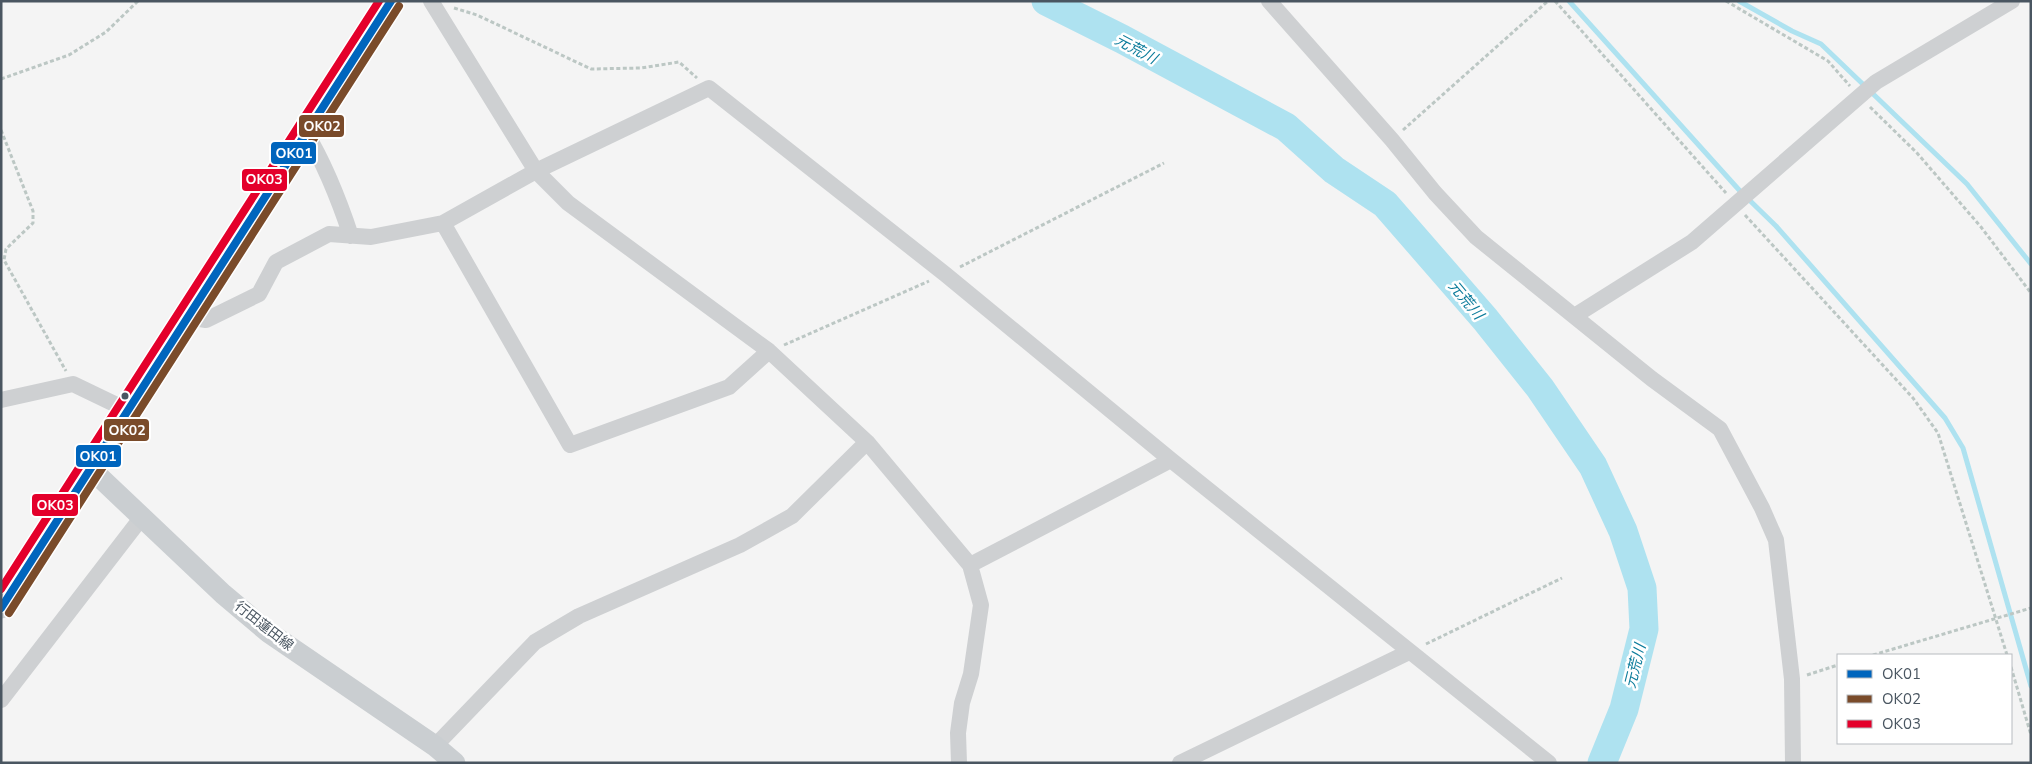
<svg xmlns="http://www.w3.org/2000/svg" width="2032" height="764" viewBox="0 0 2032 764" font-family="'Nunito Sans','Noto Sans JP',sans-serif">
	<rect width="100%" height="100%" fill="#f4f4f4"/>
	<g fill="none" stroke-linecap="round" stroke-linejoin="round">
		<path stroke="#aee2f0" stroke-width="5" d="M1569,1L1740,191L1776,226L1945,418L1963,448L2031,686
			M1739,1L1792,31L1821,44L1967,184L2031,264"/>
		<path stroke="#aee2f0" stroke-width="29" d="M1046,1L1122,39L1286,127L1334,170L1385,204L1485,319L1540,388L1593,466L1623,531L1642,588L1644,629L1624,709L1602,763"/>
		<path stroke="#bcc7c4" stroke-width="3" stroke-dasharray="4 2.5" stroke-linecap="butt" d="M1555,1L1726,193
			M1726,1L1828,61L1850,86
			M454,8L477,15L591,69L641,68L679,62L697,78
			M1,79L69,55L106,32L138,1
			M1870,107L1917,153L1981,227L2031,293
			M1,130L33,211V223L6,249L4,260L66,371
			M1403,130L1548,1
			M1745,215L1913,398L1938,433L2007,655
			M960,267L1164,163
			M784,345L929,281
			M1426,644L1562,578
			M1873,655L2031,608
			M2011,667L2031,735
			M1807,675L1838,665"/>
		<path stroke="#ced0d2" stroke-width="16" d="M431,1L536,171L568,203L769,351L867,442L970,565L981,605L971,674L962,703L958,733L959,763
			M1269,1L1392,140L1435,193L1476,237L1652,379L1720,429L1762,508L1776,540L1792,679L1793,763
			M306,133C326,166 339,200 351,236
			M1576,315L1692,242L1876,82L2012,1
			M188,317L206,320L259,294L276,262L329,234L371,237L443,223
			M769,351L729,387L570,445L443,223L536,171L709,88L945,274L1171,460L1549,763
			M1,400L73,384L127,410
			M970,565L1171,460
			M1,700L142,517
			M435,746L535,642L579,616L740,545L792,516L867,442
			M1180,763L1409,652"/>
		<path stroke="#caced1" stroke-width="21" d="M90,468L223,594L268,632L435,746L455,763
			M1,608L391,1"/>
		<g stroke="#fff" stroke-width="11">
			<path id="bus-1" d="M1,608L391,1"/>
		</g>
		<g stroke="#fff" stroke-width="11">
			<path id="bus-2" d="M9,613L399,6"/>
		</g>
		<g stroke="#fff" stroke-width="11">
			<path id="bus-3" d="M1,589L379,1"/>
		</g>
		<use href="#bus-1" stroke="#0065bd" stroke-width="8"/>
		<use href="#bus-2" stroke="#7a4b2a" stroke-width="8"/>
		<use href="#bus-3" stroke="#e4002b" stroke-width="8"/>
	</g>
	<circle fill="#4a5661" stroke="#fff" stroke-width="2" cx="125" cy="396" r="4.5"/>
	<g text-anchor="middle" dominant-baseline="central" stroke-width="5" stroke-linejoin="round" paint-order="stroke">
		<g font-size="14" fill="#4a5661" stroke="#fff">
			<text transform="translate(264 626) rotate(38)">行田蓮田線</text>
		</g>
		<g font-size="15" font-style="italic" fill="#0c7c9b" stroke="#fff">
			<text transform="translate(1136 49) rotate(28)">元荒川</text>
			<text transform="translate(1466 300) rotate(50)">元荒川</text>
			<text transform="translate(1635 666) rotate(-76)">元荒川</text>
		</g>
	</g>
	<g stroke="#fff" stroke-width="2">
		<rect x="298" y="114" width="47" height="24" rx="5" fill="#7a4b2a"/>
		<rect x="270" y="141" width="47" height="24" rx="5" fill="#0065bd"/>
		<rect x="241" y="168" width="47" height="24" rx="5" fill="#e4002b"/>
		<rect x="103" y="418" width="47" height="24" rx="5" fill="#7a4b2a"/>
		<rect x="75" y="444" width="47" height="24" rx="5" fill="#0065bd"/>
		<rect x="31" y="493" width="48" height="24" rx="5" fill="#e4002b"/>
	</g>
	<g font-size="14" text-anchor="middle" font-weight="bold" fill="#fff">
		<text x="322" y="131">OK02</text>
		<text x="294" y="158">OK01</text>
		<text x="264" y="184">OK03</text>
		<text x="127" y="435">OK02</text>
		<text x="98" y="461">OK01</text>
		<text x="55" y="510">OK03</text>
	</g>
	<rect width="2032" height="764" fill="none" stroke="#4a5661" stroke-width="5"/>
	<rect x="1837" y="654" width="175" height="90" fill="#ffffff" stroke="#b7bbc0"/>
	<rect x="1847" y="670" width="25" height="8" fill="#0065bd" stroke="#b7bbc0"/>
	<text x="1882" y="679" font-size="15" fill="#4a5661">OK01</text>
	<rect x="1847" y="695" width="25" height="8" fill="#7a4b2a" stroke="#b7bbc0"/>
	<text x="1882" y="704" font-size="15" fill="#4a5661">OK02</text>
	<rect x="1847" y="720" width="25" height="8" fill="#e4002b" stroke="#b7bbc0"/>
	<text x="1882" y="729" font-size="15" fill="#4a5661">OK03</text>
</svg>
